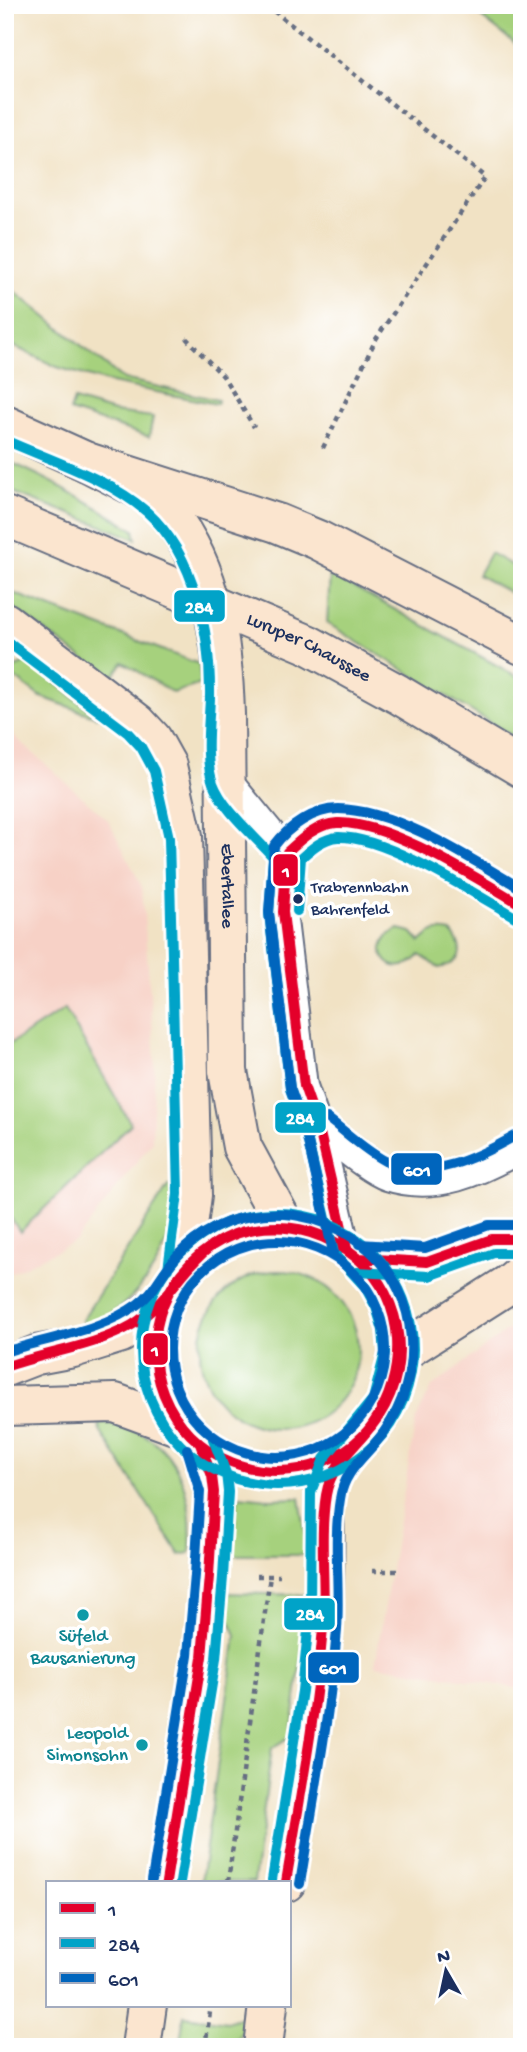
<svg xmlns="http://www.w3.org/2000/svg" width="527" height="2052" viewBox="0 0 527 2052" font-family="'Gochi Hand',sans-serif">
	<rect width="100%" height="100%" fill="#fff"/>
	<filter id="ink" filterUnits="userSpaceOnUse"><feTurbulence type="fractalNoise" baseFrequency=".0143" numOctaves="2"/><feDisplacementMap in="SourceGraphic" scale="14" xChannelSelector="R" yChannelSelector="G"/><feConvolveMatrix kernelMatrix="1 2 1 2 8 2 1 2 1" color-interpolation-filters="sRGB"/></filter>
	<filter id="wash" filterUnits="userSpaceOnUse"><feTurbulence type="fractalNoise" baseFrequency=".00686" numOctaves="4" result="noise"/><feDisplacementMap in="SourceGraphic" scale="28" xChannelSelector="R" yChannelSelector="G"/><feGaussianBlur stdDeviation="1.57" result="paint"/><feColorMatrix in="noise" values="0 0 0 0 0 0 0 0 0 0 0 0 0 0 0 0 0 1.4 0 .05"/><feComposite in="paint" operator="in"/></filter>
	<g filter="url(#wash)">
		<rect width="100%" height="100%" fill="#f1e2c4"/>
		<path fill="#f7d1c6" d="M5,728L108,820L142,887L155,1062L152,1142L76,1241L5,1276Z
			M522,1319V1689L375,1665L416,1419L432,1387Z"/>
		<path fill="#a6d17d" stroke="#60806e" stroke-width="2" d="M466,5H522V49Z
			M5,284L123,379L218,400L217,404L111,383L57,367L5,342Z
			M74,400L114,412L153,417L149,437L70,411Z
			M5,460C51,479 92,504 134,530L136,539L5,489Z
			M490,553L522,571V599L478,575Z
			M330,574L522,679V742L327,623Z
			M5,590L199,664L201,684L173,693L123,662L111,679L5,602Z
			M30,661L97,717L39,696L6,671Z
			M399,929L411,932L420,942C431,931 437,929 451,932C466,950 462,963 439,968L420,955C391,987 363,944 399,929Z
			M65,1009L131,1124L20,1232L5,1209V1047Z
			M174,1184C173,1198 175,1214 171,1228C161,1268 126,1316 84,1325L82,1320L168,1186Z
			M200 1350a79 79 0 1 1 158 0a79 79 0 1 1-158 0Z
			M99,1422C174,1428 195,1487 190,1553L180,1555L100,1431Z
			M238,1496L270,1499L300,1498L309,1555H231Z
			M225,1593L310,1595L291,1736L272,1748L254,1882H201L236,1635L224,1608Z
			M247,2015L249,2021L231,2047H179L184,2016L227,2022Z"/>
	</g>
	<g filter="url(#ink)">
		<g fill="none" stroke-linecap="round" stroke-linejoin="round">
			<g stroke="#666e82" stroke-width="30">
				<path id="lane" d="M226,778L287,852L283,912L304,1086L319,1129L347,1249
					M287,852C302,838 315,825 337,823C381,820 482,882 522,905
					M319,1129C337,1142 367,1170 387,1177C435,1193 480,1173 522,1148"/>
			</g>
			<g stroke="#666e82" stroke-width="42">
				<g id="secondary">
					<path d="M5,425L87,462L277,523L318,540L522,645"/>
					<path id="s1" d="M87,462C114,477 150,490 169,514C214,571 223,645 225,714L228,1071L242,1147L286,1228"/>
					<path id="s2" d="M5,516L307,644L398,694L522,768"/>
					<path d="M5,622L137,723L152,739L167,766L183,836L192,1195L182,1271"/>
					<circle cx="277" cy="1349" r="122"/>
					<path d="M358,1258L427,1262L492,1239H522"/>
					<path d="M399,1354L509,1284L522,1273"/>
					<path d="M5,1367L36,1355L73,1348L121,1333L166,1298"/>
					<path d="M5,1406L115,1403L183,1428"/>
					<path d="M166,1882L202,1657L209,1576L214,1492L212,1476L200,1444"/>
					<path d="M286,1882L316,1693L324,1611L325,1495L335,1467L352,1445"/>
					<path d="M141,2047L147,2005"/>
					<path d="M263,2047L268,2005"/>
				</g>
			</g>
			<path stroke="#666e82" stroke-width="4.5" stroke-dasharray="5 5" stroke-linecap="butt" d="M266,5L485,177L376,339L321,452
				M186,338L223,376L254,427
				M372,1571H397
				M257,1576H280
				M228,1882L270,1576
				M205,2047L211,2005"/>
			<use href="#lane" stroke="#fff" stroke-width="26"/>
			<use href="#secondary" stroke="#fbe5cf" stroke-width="38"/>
			<g stroke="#fff" stroke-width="16">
				<path id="bus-1" d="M155 1349a122 122 0 1 1 244 0a122 122 0 1 1-244 0Z
					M347,1249L319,1129L304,1086L283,912L287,852C301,839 317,824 337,823C389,821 476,878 522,905
					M358,1258L427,1262L492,1239H522
					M5,1367C46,1352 94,1347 132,1325C182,1295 188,1239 255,1229C293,1223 330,1235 359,1260C407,1301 408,1375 372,1425C355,1448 331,1464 326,1495C319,1538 326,1584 323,1628C316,1713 300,1798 286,1882
					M166,1882L202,1657L209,1576L214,1492L212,1476L200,1444"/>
			</g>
			<g stroke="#fff" stroke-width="16">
				<path id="bus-2" d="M5,440C52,461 108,478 147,512C196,556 211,636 210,698C209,724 204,758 213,783C223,810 254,835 273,857L269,914L290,1089L306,1133L334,1253L365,1287L376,1307L383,1330L385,1353L373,1399L324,1459L311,1492L310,1610L302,1691L272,1880
					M5,640L128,733L141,747L154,771L169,838L178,1194L168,1269
					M297,911L301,858C311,849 323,838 338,837C386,836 472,892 515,917
					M141 1349a136 136 0 1 1 272 0a136 136 0 1 1-272 0Z
					M357,1272L429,1276L494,1253H522
					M180,1882L216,1659L223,1577L228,1492L226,1473L213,1439"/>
			</g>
			<g stroke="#fff" stroke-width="16">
				<path id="bus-3" d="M327,1118C346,1132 364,1150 385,1161C428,1183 478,1157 515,1136
					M169 1349a108 108 0 1 1 216 0a108 108 0 1 1-216 0Z
					M359,1244L425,1248L489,1225H522
					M333,1252L306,1133L290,1088L269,912L274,846C288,827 314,809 338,809C398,810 471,859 522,889
					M5,1352C49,1337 100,1332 138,1304C153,1293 158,1280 169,1266C188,1240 219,1221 251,1216C293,1208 335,1221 368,1249C421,1295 424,1377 384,1432C368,1455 344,1469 340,1499C333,1542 340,1586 337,1630C330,1715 313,1800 300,1884
					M152,1880L188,1655L195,1575L200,1492L187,1449"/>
			</g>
			<use href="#bus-1" stroke="#e4002b" stroke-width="10"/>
			<use href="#bus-2" stroke="#01a3c8" stroke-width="10"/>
			<use href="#bus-3" stroke="#0065bd" stroke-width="10"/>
		</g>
	</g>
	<circle fill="#1b2f5e" stroke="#fff" stroke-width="2.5" cx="298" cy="899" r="6"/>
	<g fill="#0f9aa8" stroke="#fff" stroke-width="2.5">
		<circle cx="83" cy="1615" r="7"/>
		<circle cx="142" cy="1745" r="7"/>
	</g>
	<g text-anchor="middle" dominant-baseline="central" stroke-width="7" stroke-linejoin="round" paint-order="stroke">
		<g font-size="17" fill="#1b2f5e" stroke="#fff" text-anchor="start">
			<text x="311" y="889">Trabrennbahn<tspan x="311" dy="22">Bahrenfeld</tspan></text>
		</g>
		<g font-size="19" fill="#1b2f5e" stroke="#fff">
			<text stroke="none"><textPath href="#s2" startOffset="331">Luruper Chaussee</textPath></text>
			<text stroke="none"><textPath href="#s1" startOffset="481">Ebertallee</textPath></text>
		</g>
		<g font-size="19" fill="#0d838f" stroke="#fff">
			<text x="83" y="1637">Süfeld<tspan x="83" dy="22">Bausanierung</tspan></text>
			<text x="128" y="1734" text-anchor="end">Leopold<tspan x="128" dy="22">Simonsohn</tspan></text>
		</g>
	</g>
	<g stroke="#fff" stroke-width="2.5">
		<rect x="173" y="589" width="53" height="34" rx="7" fill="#01a3c8"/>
		<rect x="272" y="853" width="27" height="34" rx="7" fill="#e4002b"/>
		<rect x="274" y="1101" width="53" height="33" rx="7" fill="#01a3c8"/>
		<rect x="390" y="1152" width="53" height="34" rx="7" fill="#0065bd"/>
		<rect x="142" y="1332" width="27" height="34" rx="7" fill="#e4002b"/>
		<rect x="283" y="1597" width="53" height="34" rx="7" fill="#01a3c8"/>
		<rect x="307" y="1651" width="53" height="33" rx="7" fill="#0065bd"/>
	</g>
	<g font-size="19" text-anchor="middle" font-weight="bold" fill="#fff">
		<text x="199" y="613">284</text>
		<text x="286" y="877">1</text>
		<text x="300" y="1124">284</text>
		<text x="417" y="1176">601</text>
		<text x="155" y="1356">1</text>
		<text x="310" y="1620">284</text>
		<text x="333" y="1674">601</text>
	</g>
	<rect width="527" height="2052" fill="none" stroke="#fff" stroke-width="28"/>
	<rect x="46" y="1881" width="245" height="126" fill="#ffffff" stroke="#a4acbf" stroke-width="2"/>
	<rect x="60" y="1903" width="35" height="10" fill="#e4002b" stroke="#a4acbf" stroke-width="2"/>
	<text x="108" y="1916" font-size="21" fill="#1b2f5e">1</text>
	<rect x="60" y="1938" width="35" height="10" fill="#01a3c8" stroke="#a4acbf" stroke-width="2"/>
	<text x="108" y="1951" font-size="21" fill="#1b2f5e">284</text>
	<rect x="60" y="1973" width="35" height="10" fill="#0065bd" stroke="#a4acbf" stroke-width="2"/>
	<text x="108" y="1986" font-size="21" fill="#1b2f5e">601</text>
	<g transform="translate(446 1971) rotate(351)" stroke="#ffffff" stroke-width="5" paint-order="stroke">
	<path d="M0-5L12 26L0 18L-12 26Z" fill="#1b2f5e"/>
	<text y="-10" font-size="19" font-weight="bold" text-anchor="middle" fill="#1b2f5e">N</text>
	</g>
</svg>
